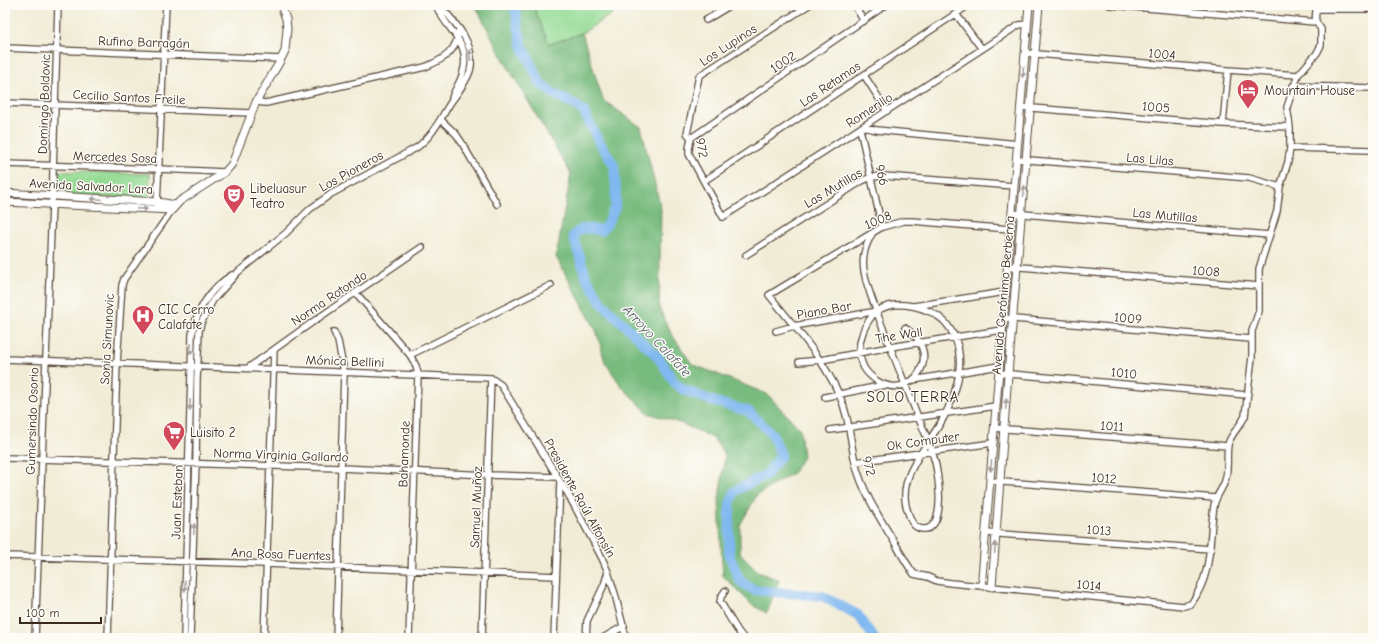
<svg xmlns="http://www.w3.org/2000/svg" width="1378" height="643" viewBox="0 0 1378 643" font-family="'Comic Neue',sans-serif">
	<rect width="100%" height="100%" fill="#fdfcf7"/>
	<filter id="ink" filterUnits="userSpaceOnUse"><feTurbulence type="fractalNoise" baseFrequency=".025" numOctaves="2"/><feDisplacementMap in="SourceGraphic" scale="8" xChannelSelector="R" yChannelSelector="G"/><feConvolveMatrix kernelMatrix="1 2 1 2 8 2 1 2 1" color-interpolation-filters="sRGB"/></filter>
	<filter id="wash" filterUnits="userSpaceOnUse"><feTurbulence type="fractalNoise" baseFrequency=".012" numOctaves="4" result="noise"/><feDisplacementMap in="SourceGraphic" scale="16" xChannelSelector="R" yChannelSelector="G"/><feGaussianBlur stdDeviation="0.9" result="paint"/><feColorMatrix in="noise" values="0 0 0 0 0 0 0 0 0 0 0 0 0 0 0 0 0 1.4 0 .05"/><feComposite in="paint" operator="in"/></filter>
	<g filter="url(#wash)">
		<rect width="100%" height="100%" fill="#f1ecd6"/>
		<path fill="#95db95" stroke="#68825a" d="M533,5H626L582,33L549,45Z
			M56,171L150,174L149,199L55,195Z"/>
		<path fill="#78bb7e" stroke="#5a724e" d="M475,5H533L549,44L582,33L603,100L641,127L661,209L659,308L673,336L692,364L767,394L800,429L803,457L793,473L757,495L740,525V553L758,572L779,580L767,613L752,605L723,576L721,547L719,499L725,455L713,438L680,423L648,413L622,387L605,362L596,330L556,257L571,174L502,57Z"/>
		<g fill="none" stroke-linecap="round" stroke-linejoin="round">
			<path stroke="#80b8f0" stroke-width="10" d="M514,5L522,45L540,83L554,94L574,104L584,112L598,140L614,165L616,190L615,207L607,224L601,231C589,228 581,226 573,236L587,279L602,303L658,357L675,383L684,390L715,402L748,411L772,434L781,455L767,474L735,491L730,504L729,555L740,581L754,590L822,596L858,615L874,638"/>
		</g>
	</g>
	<g filter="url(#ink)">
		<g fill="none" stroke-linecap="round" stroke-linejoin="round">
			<g stroke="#56473a" stroke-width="8">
				<path id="minor" d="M436,5C445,30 472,41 463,72C461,81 455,89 452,98
					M854,5L864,21
					M1110,5L1315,22
					M1316,9H1373
					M956,14L982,49
					M706,20L731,5
					M5,48L281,59
					M1025,53L1228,70L1298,75
					M864,75L887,111
					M1293,86L1373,88
					M256,102L266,103L425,67C445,59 457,51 459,29
					M5,103L251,113
					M1020,107L1223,124L1290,127
					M441,120L456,134L462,143L497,204
					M1223,124L1228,70
					M864,127L877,130L1018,144
					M860,129L882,227
					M691,138L689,149V154L723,217L1019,25L1027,24
					M691,138L886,5
					M691,138L687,133L688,129L699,76L809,5
					M1290,148L1373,150
					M1017,159L1249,178L1280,187
					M5,164L159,169L224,172
					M704,181L969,5
					M157,204L166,5
					M1012,213L1269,235
					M1010,229L912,221H904L882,227L769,295C795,327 822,357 839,394C849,416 850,439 855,462C862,491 879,517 895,543C901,554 907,565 914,574L928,577L937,581L951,583L1184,606L1191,604C1214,571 1208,543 1214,506C1215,497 1222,490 1225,481C1229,469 1226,457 1228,445C1230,434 1241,426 1245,416L1252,357V331L1259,311V269L1277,211L1280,187L1288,162L1290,148V127L1287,107L1298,75L1317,53L1321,45V29C1312,18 1317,17 1316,5
					M872,234C864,248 861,260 865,276C868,290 874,304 879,318C891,350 904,381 916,412C922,427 930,442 934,458C938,471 948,532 922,529C915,528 911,522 909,515C893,478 928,447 944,417C951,403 958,387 959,371C961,354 957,336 945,322C930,307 896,298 877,311C870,317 864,327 862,335C859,344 858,354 862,363C864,371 870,376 877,381C913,403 945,352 905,328
					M746,255L862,181L871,177L884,176L1014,186
					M1007,266L1259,286
					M356,293L410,355L416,366L418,374L409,638
					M914,306L1005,292
					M1003,318L1251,339
					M776,331L794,326L877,311
					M334,332L338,341L344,372L336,638
					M410,355L551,285
					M5,359L491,378L501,385L568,494L602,558L608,572L604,585L587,621L586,638
					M799,362L821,360L890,347L1002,330
					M248,368L314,321L422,247
					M999,373L1247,395
					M913,380L999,366
					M825,397L885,385
					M994,428L1228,446
					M830,430L996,406
					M5,458L341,468L488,475L557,477
					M855,462L993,443
					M990,481L1216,498
					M986,533L1211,549
					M5,556L266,564L556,576
					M608,572L615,594L626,638
					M725,591L721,597L720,602C726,610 738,634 744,638
					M35,638L52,205L58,5
					M108,638L117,363L122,285L124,279L172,210
					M184,638L192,335C196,311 210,288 232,275
					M190,638L196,463L197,380L199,331L201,323L213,300L238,272L286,233L310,209L331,194L416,148C433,136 440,119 451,102C458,92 466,83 470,71C477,45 455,22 439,5
					M264,638L274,350
					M482,638L491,378
					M554,638L560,482
					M603,638L624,626"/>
			</g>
			<g stroke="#56473a" stroke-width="9">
				<path id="tertiary" d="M5,193L158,202L176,205
					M5,202L172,210L180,201L225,172L232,164L256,102L279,63L285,51L287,29L286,19L281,5
					M983,586L982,577L1029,5
					M992,587L1008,374L1039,5"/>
			</g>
			<use href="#minor" stroke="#fff" stroke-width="5.5"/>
			<use href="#tertiary" stroke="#fff" stroke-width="7"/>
		</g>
		<defs><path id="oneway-solid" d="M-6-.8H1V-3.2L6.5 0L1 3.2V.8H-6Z"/></defs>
		<g fill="#a79f9a">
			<use href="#oneway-solid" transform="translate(470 55) rotate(-96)"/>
			<use href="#oneway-solid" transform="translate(1023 72) rotate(95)"/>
			<use href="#oneway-solid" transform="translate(1024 191) rotate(-85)"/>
			<use href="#oneway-solid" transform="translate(96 199) rotate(-177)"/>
			<use href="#oneway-solid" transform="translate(142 209) rotate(3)"/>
			<use href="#oneway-solid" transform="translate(191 349) rotate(93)"/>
			<use href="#oneway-solid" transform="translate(1006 404) rotate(-86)"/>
			<use href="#oneway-solid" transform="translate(190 405) rotate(91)"/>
			<use href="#oneway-solid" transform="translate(991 466) rotate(95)"/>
			<use href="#oneway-solid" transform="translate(194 529) rotate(-88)"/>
			<use href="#oneway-solid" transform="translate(995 548) rotate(-86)"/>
			<use href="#oneway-solid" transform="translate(185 586) rotate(92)"/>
		</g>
	</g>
	<defs>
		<g id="hotel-pin" transform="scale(1.15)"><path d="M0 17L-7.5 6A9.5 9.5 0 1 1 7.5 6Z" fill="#d1495b" stroke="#fdfcf7"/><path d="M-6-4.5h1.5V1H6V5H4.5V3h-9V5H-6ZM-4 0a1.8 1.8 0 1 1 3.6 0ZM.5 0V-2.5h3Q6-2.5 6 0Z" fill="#fff"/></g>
		<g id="theatre-pin" transform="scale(1.15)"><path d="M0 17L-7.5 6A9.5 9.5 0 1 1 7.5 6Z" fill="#d1495b" stroke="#fdfcf7"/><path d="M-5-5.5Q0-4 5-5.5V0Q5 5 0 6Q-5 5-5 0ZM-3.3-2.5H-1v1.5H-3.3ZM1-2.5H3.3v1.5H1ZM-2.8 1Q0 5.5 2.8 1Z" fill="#fff"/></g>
		<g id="hospital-pin" transform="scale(1.15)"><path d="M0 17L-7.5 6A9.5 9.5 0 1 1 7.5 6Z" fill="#d1495b" stroke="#fdfcf7"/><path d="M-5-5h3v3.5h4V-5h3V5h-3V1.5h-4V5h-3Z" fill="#fff"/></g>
		<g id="supermarket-pin" transform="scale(1.15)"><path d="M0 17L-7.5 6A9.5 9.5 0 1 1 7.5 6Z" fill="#d1495b" stroke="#fdfcf7"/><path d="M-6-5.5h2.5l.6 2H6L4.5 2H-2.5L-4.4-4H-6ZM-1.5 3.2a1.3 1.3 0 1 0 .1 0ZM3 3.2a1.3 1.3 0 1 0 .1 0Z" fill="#fff"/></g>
	</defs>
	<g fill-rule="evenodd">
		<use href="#hotel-pin" x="1248" y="90"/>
		<use href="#theatre-pin" x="234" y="195"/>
		<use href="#hospital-pin" x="143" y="316"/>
		<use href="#supermarket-pin" x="174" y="432"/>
	</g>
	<g text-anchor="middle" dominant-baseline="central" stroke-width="3" stroke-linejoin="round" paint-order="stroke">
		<g font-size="13" fill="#3b2a1e" stroke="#fdfcf7">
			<text transform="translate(144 42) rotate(2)">Rufino Barragán</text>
			<text transform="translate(728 45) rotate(-33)">Los Lupinos</text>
			<text transform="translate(1162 54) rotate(5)">1004</text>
			<text transform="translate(783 62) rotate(-34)">1002</text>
			<text transform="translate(830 84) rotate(-34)">Las Retamas</text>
			<text transform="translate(129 97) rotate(3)">Cecilio Santos Freile</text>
			<text transform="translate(44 104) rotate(-88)">Domingo Boldovic</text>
			<text transform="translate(1156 107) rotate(5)">1005</text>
			<text transform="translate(869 110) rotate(-33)">Romerillo</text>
			<text transform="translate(702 148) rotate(79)">972</text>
			<text transform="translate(115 157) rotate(2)">Mercedes Sosa</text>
			<text transform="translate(1150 159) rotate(5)">Las Lilas</text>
			<text transform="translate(351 171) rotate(-29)">Los Pioneros</text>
			<text transform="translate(882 175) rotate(77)">966</text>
			<text transform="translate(91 186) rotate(3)">Avenida Salvador Lara</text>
			<text transform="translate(833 188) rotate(-31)">Las Mutillas</text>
			<text transform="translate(1165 215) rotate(5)">Las Mutillas</text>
			<text transform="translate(878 220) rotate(-23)">1008</text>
			<text transform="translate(1206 271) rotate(4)">1008</text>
			<text transform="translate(1003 295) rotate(-85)">Avenida Gerónimo Berberna</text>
			<text transform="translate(329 298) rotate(-34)">Norma Rotondo</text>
			<text transform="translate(824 310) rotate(-10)">Piano Bar</text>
			<text transform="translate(1128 318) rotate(5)">1009</text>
			<text transform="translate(899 335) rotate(-9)">The Wall</text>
			<text transform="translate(107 339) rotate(-87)">Sonia Simunovic</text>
			<text transform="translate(345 361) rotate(2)">Mónica Bellini</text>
			<text transform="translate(1124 373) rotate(5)">1010</text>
			<text transform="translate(32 421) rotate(-88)">Gumersindo Osorio</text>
			<text transform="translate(1112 426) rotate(4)">1011</text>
			<text transform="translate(923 441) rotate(-8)">Ok Computer</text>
			<text transform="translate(404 454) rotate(-88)">Bahamonde</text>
			<text transform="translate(281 455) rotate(2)">Norma Virginia Gallardo</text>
			<text transform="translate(869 466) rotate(75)">972</text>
			<text transform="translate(1104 478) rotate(4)">1012</text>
			<text transform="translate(580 498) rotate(61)">Presidente Raúl Alfonsín</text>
			<text transform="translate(177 502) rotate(-88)">Juan Esteban</text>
			<text transform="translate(476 507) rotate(-88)">Samuel Muñoz</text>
			<text transform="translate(1099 530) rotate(4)">1013</text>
			<text transform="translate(281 554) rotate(2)">Ana Rosa Fuentes</text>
			<text transform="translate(1089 585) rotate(6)">1014</text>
		</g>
		<g font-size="13" fill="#3b2a1e" stroke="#fdfcf7" text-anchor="start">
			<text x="1264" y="90">Mountain House</text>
			<text x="250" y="188">Libeluasur<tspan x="250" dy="15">Teatro</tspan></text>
			<text x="158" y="309">CIC Cerro<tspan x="158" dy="15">Calafate</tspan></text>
			<text x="190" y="432">Luisito 2</text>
		</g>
		<g font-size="14" font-style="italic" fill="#535c68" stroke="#fdfcf7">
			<text transform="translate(657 341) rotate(47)">Arroyo Calafate</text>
		</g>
		<g font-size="15" letter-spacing="1" fill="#3b2a1e" stroke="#fdfcf7">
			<text x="913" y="397">SOLO TERRA</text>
		</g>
	</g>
	<rect width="1378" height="643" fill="none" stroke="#fdfcf7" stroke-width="20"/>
	<path d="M20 617v6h81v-6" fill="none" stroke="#3b2a1e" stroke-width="2"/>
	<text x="26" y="617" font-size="12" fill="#3b2a1e" stroke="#fdfcf7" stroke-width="3" paint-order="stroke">100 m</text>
</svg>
